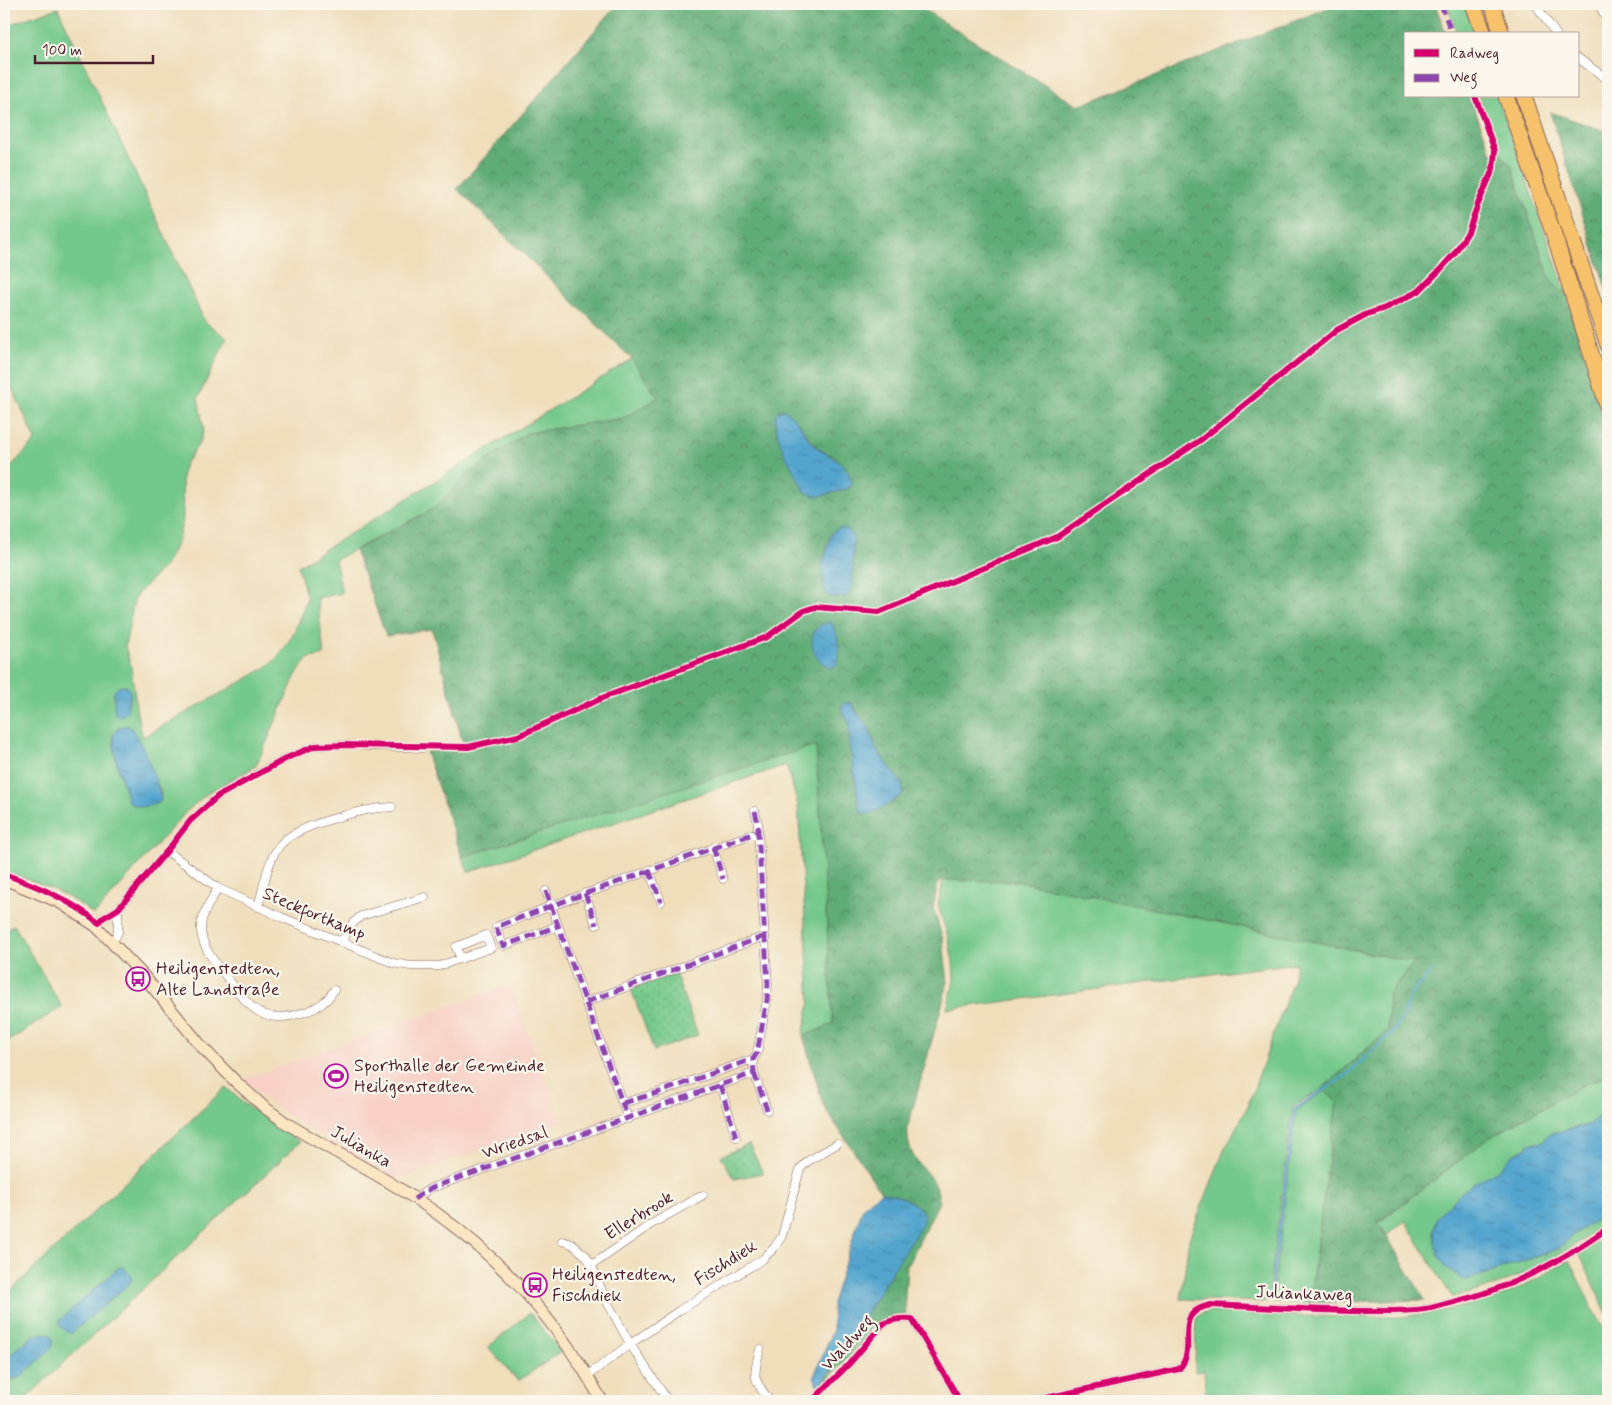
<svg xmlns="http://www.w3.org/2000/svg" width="1612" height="1405" viewBox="0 0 1612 1405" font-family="Mynerve,sans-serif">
	<defs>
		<pattern id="forest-crowns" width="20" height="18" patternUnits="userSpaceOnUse" patternTransform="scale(1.25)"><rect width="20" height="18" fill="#60ac77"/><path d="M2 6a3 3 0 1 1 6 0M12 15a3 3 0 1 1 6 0" fill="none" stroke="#518b62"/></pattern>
		<pattern id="park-dots" width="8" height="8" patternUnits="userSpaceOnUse" patternTransform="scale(1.25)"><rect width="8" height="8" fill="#75c88b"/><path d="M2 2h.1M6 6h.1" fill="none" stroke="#67ab78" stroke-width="1.8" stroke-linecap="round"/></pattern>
		<pattern id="water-ripples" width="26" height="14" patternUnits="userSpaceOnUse" patternTransform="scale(1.25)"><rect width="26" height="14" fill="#52a4cd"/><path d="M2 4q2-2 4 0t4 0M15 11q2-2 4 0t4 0" fill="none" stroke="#4685a7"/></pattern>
	</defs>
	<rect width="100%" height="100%" fill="#fbf7ec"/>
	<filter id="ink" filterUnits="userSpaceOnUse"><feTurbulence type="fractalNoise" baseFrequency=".02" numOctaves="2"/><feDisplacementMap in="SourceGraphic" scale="10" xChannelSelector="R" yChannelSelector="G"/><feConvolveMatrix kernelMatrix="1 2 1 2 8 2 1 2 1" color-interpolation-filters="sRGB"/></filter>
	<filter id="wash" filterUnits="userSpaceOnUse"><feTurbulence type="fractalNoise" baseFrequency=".0096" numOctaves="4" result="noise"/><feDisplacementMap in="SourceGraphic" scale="20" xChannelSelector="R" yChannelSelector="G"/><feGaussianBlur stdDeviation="1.12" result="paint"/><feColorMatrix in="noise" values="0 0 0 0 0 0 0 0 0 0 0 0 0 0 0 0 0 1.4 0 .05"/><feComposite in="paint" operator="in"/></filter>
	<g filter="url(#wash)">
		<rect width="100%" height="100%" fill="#efdebc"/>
		<path fill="#f7d1c7" d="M510,984L561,1122L396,1180L291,1118L242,1080Z"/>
		<path fill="#75c88b" stroke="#60745b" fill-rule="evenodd" d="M1447,4H1465L1475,34H1457Z
			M58,8L205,322L227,338L198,398L204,430L200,442L185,464L182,473L183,520L178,540L167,563L135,597L125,646L131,667L137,714L143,737L262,670L274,661L284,649L293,634L307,599L298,566L632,359L658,398L624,418L527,433L469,473L435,508L335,560L342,593L317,598L324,655L307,659L295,677L256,766L209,792L186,812L94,915C68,893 36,882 4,871V474L36,440L4,371V26ZM114,691L131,695L127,707ZM133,730L160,791L161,796L128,801L116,760L113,736Z
			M1479,96H1497L1567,295L1551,282L1511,165L1498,151Z
			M816,744L833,1024L803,1036L810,1001L798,805L786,765L468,872L462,857Z
			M943,880L1017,881L1414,962L1389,993L1388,1030L1322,1089L1293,1107L1268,1302L1181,1299L1189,1239L1224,1150L1247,1108L1294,978L1296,963L947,1009L954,980L953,962L948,937L938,906Z
			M14,925L62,1007L4,1044V930Z
			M1608,1075V1109L1588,1125L1553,1133L1540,1143H1534L1513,1154L1500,1169L1462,1192L1441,1213L1434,1230L1435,1242L1439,1256L1453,1271L1462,1279L1489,1273L1558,1249L1576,1233L1608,1212V1222C1559,1258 1512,1285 1452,1297L1405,1221L1387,1235L1378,1223L1490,1137L1589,1082Z
			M226,1087L243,1103L300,1142L23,1401H4V1374L7,1379H15L34,1335L4,1360V1297Z
			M1325,1091L1337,1101L1309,1303L1272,1302L1296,1110Z
			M1608,1234V1316L1580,1255Z
			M1569,1260L1597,1318L1608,1333V1401H1206L1204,1370L1195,1372L1196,1318L1202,1313L1212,1311L1290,1316L1401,1317C1433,1313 1482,1305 1511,1292C1531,1283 1550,1271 1569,1260Z
			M530,1313L561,1352L518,1381L488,1347Z"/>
		<path fill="url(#forest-crowns)" stroke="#556651" fill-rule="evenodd" d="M618,4H915L1078,106L1338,4H1435L1446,34H1406V96H1470L1491,153L1498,151L1511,165L1551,282L1567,295L1608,435V1075L1589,1082L1490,1137L1378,1222L1425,1300L1309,1303L1337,1101L1322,1089L1388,1030L1389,993L1414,962L1017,881L939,880L933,907L943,940L948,983L908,1126C904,1167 938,1169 939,1202L907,1266L905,1296L906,1315L890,1316L879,1323L823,1385L822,1384L924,1214C916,1201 895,1194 881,1192L824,1107L803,1036L833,1024L816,745L462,857L426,752L465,751L432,629L386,636L355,550L435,508L469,473L527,433L624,418L658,398L632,359L457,189ZM799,423C810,441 817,450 836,458L805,492L778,436L775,424ZM839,528L822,567L831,534ZM852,703L856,712L870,729L876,749L902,783L903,794L884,807L860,810L849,734Z
			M1550,112L1608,132V294Z"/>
		<path fill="url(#park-dots)" stroke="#60745b" d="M675,973L698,1035L654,1051L631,989Z
			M749,1144L763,1173L734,1179L721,1156Z"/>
		<path fill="url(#water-ripples)" stroke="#4e627c" d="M785,410C790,414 795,419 799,424C804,430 807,438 813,444C828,458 849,460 852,485L847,489L817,497L805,492C793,467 775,445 775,415L779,411Z
			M839,528L849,530L853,537V583L851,591L846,597H830L825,592L822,567L831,534Z
			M831,622C839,635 840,649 838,664L831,668C811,663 801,625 831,622Z
			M120,686H127L131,695L128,701L127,712L120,717L116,715L114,710V691Z
			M849,702L852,703L856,712L870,729L876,749L902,783L903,794C892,802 877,814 863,814L860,810L850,749L849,722L843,713L841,709L844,704Z
			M126,725C129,727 130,727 133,730C141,740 161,789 161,801C152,807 136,809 128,801L116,760L113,736L118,728Z
			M1608,1109V1212L1576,1233L1558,1249L1489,1273L1466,1280L1462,1279L1445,1266L1439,1256L1435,1242L1434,1230L1436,1220L1441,1213L1462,1192L1471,1185L1500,1169L1513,1154L1526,1148L1529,1144L1540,1143L1552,1133L1588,1125Z
			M881,1192C895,1194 916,1201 924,1214L923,1222L822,1384L823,1385L820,1388L817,1385L814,1376L833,1330L832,1303L863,1207Z
			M123,1267L131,1276V1282L72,1333L67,1332L59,1325L60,1320L118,1268Z
			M44,1333L51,1335L54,1341L52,1348L22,1376L15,1379H7L4,1374V1360L34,1335Z"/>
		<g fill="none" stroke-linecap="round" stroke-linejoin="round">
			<path stroke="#52a4cd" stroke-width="2.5" d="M1270,1301L1295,1109L1345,1076L1391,1034L1402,1019L1411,994L1432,971"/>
		</g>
	</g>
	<g filter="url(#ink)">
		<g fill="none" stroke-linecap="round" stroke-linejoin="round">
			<g stroke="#84625e" stroke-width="9">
				<path id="street" d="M1535,4L1556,34
					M1598,4L1608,20
					M1578,58L1608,80
					M755,811L758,824V832
					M713,847L723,879
					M167,851L218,888L281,917L393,963L411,966H439L491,948L486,935L456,947L461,959
					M649,870L661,902
					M218,888C211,901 200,915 201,930C202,947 214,961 224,974C249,1005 260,1028 305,1012C318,1008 327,1002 334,990
					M546,891L551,906L496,927L503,946L558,926
					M585,893L596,925
					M258,907C264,887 267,861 280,845C296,825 366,808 392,807
					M96,926L103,918L118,909L167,851L190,821L218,796L239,784L289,757L315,746L344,745L423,748
					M113,942L118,932V909
					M341,942L353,923L361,916L425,897
					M586,1002L765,936
					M754,1073L767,1110
					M720,1085L736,1137
					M623,1103L657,1093L753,1059
					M414,1199L431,1188L754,1073L753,1059L757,1053L767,1000L768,984L758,832L551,906L628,1119
					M562,1241L572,1244L585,1255L590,1262L605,1298L630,1344L668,1401
					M592,1265L650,1225L703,1195
					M760,1349C753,1377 752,1378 770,1401
					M587,1376L630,1344L680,1310L763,1259L774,1248L782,1236L800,1169L808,1161L837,1144
					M812,1401L849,1364L883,1324C892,1319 901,1318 912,1319L960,1401
					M1032,1401L1179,1369C1200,1346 1169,1313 1211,1305C1261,1307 1310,1310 1360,1311C1382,1311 1403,1312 1425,1309C1435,1308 1445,1304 1454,1302C1511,1288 1561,1262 1608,1228"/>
			</g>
			<g stroke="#84625e" stroke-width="13">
				<path id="secondary" d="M4,879L59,902L96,926L142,974L202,1047L236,1082L264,1107L286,1123C337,1154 391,1180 439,1215C507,1264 562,1329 602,1401"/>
			</g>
			<g stroke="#84625e" stroke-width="17">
				<path id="highway" d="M1473,4L1484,34
					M1492,4L1502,34
					M1506,96L1556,241L1608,408
					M1524,96L1608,345"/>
			</g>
			<use href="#street" stroke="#fff" stroke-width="8"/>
			<use href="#secondary" stroke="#fbe6c4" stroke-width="11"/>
			<use href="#highway" stroke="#f5c16b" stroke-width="15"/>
			<path stroke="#8e44ad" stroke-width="5" stroke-dasharray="10 5" stroke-linecap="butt" d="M1441,4L1452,34
				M755,811L758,824V832
				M713,847L723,879
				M649,870L661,902
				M546,891L551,906L496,927L503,946L558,926
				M585,893L596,925
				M586,1002L765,936
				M754,1073L767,1110
				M720,1085L736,1137
				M623,1103L657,1093L753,1059
				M414,1199L431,1188L754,1073L753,1059L757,1053L767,1000L768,984L758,832L551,906L628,1119"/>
			<g stroke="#fbf7ec" stroke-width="9">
				<path id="cycleway" d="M4,874C38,886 70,900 99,923L103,918L118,909L167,851L190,821L218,796L289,757L315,746L344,745L468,747L518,736L602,698L767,637L803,611L815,607L879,612L1057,537L1202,439L1337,330L1367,314L1385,308L1419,291L1439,271L1454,254L1468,232L1478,204L1493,169L1495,151L1475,96
					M812,1401L849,1364L883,1324C892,1319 901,1318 912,1319L960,1401
					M1032,1401L1179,1369C1200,1346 1169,1313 1211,1305C1261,1307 1310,1310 1360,1311C1382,1311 1403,1312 1425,1309C1435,1308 1445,1304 1454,1302C1511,1288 1561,1262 1608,1228"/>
			</g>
			<use href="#cycleway" stroke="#d6006c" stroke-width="6"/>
		</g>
	</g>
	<defs>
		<g id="bus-ring" transform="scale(1.25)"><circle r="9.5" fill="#fbf7ec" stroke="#b5179e" stroke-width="1.5"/><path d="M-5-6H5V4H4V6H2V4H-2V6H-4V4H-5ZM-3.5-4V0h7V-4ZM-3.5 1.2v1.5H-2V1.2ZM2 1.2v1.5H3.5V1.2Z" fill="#b5179e"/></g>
		<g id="stadium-ring" transform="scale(1.25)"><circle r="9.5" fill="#fbf7ec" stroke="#b5179e" stroke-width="1.5"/><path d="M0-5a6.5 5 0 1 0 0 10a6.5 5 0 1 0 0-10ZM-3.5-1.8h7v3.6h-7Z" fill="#b5179e"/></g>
	</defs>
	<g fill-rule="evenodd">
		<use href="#bus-ring" x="138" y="979"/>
		<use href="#stadium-ring" x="336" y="1076"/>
		<use href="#bus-ring" x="535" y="1285"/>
	</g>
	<g text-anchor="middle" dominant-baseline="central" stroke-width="4.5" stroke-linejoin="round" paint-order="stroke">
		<g font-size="18" fill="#4a1f2b" stroke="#fbf7ec">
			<text transform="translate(314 914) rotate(23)">Steckfortkamp</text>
			<text transform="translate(515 1143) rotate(-19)">Wriedsal</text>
			<text transform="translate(361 1147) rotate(30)">Julianka</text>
			<text transform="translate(639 1216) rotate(-32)">Ellerbrook</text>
			<text transform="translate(726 1263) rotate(-32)">Fischdiek</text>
			<text transform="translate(1304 1294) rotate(2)">Juliankaweg</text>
			<text transform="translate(848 1343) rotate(-47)">Waldweg</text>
		</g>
		<g font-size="18" fill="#4a1f2b" stroke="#fbf7ec" text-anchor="start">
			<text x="156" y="969">Heiligenstedten,<tspan x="156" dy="21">Alte Landstraße</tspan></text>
			<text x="354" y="1066">Sporthalle der Gemeinde<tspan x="354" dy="21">Heiligenstedten</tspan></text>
			<text x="552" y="1275">Heiligenstedten,<tspan x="552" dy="21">Fischdiek</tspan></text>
		</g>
	</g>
	<rect width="1612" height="1405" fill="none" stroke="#fbf7ec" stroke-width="20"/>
	<rect x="1404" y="32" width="175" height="65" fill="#fbf7ec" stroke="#b4a19f"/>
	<rect x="1414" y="49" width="25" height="8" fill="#d6006c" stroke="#b4a19f"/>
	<text x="1450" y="58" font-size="15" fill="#4a1f2b">Radweg</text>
	<rect x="1414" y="74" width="25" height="8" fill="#8e44ad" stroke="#b4a19f"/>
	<text x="1450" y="82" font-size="15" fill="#4a1f2b">Weg</text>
	<path d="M35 55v8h118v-8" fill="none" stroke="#4a1f2b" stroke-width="2.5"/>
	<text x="42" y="55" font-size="15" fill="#4a1f2b" stroke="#fbf7ec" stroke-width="4" paint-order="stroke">100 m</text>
</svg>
